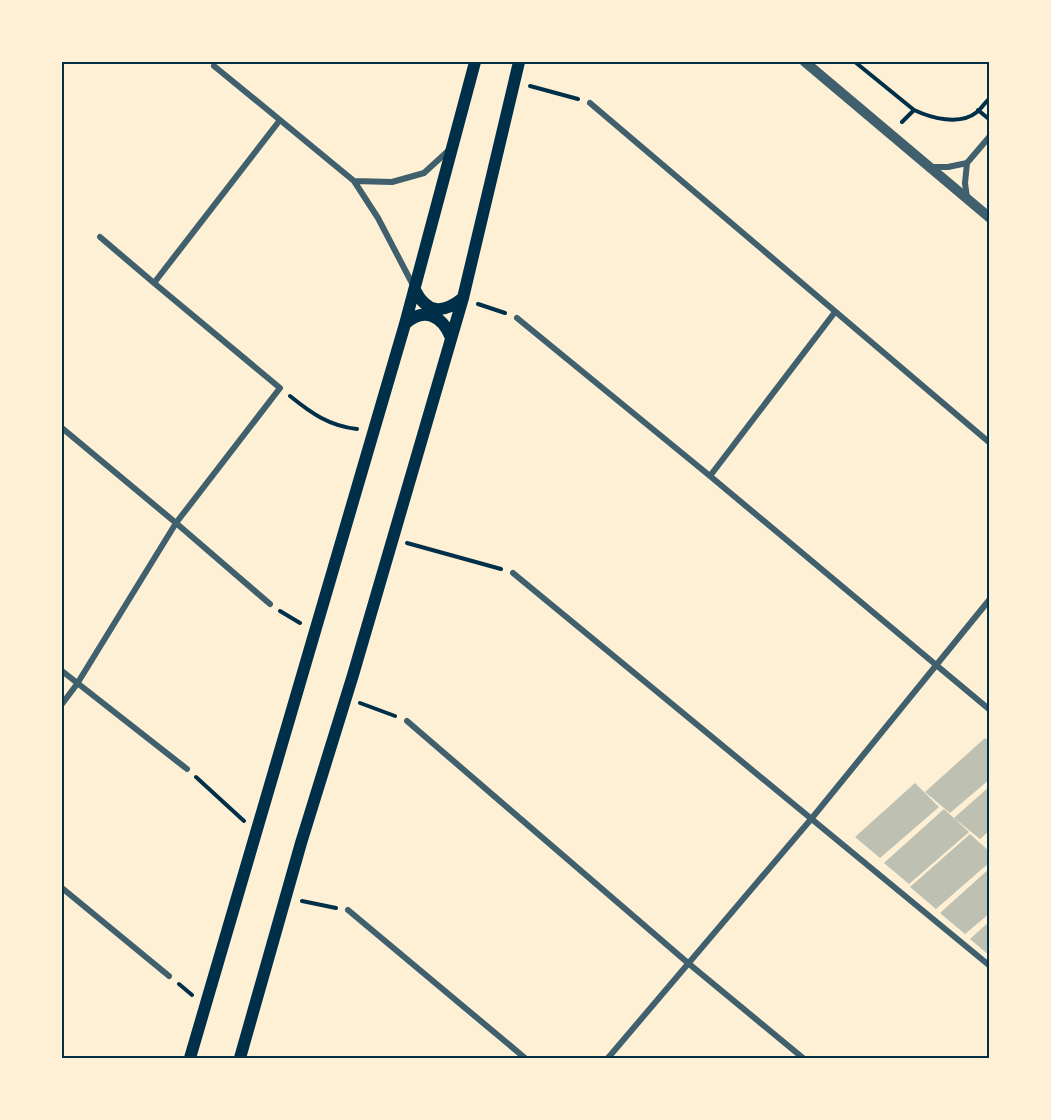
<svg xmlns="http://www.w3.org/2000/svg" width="1051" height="1120" viewBox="0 0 1051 1120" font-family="Spectral,serif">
	<rect width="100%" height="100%" fill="#fdf0d5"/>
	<path fill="#bec0b2" d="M985,738L990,743V779L950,813L925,792Z
		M915,783L939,807L880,858L855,837Z
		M990,786V830L980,839L954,818Z
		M944,809L969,832L909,884L884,863Z
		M970,834L990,852V862L936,909L910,887Z
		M990,868V913L965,934L940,913Z
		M990,921V956L970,939Z"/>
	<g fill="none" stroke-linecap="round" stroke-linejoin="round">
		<path stroke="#003049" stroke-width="4" d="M855,62L914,110C931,118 960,126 977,112C982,108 985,102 990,98
			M530,86L578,99
			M978,110L990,120
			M902,122L914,110
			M478,304L505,313
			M290,396C311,413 329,426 357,429
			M407,543L501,569
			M280,611L300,623
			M360,703L395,716
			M196,777L244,821
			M302,901L336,908
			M179,984L192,995"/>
		<path stroke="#3f606c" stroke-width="6" d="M214,66L280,120
			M590,103L990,443
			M967,163L990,136
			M933,167H948L967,163
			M354,181L378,218L414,287
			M967,198L965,183L967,163
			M100,237L154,283
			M517,318L710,476L990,710
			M62,428L176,523L270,604
			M710,476L835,312
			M513,573L990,966
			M62,671L187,769
			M62,704L77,684L176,523L280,388L154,283L280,120L354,181L392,182L424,173L448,151
			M407,721L688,963L803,1058
			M62,888L169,976
			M348,910L525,1058
			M608,1058L812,818L990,599"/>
		<path stroke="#3f606c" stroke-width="10" d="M805,62L990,218"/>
		<path stroke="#003049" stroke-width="12" d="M415,290C427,314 443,314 463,298
			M405,324C424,306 443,316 451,338
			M190,1058L405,324L475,62
			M240,1058L301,843L353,675L463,298L519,62"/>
	</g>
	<rect width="1051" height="1120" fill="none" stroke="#fdf0d5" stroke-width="126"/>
	<rect x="63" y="63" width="925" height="994" fill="none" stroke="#003049" stroke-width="2"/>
</svg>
